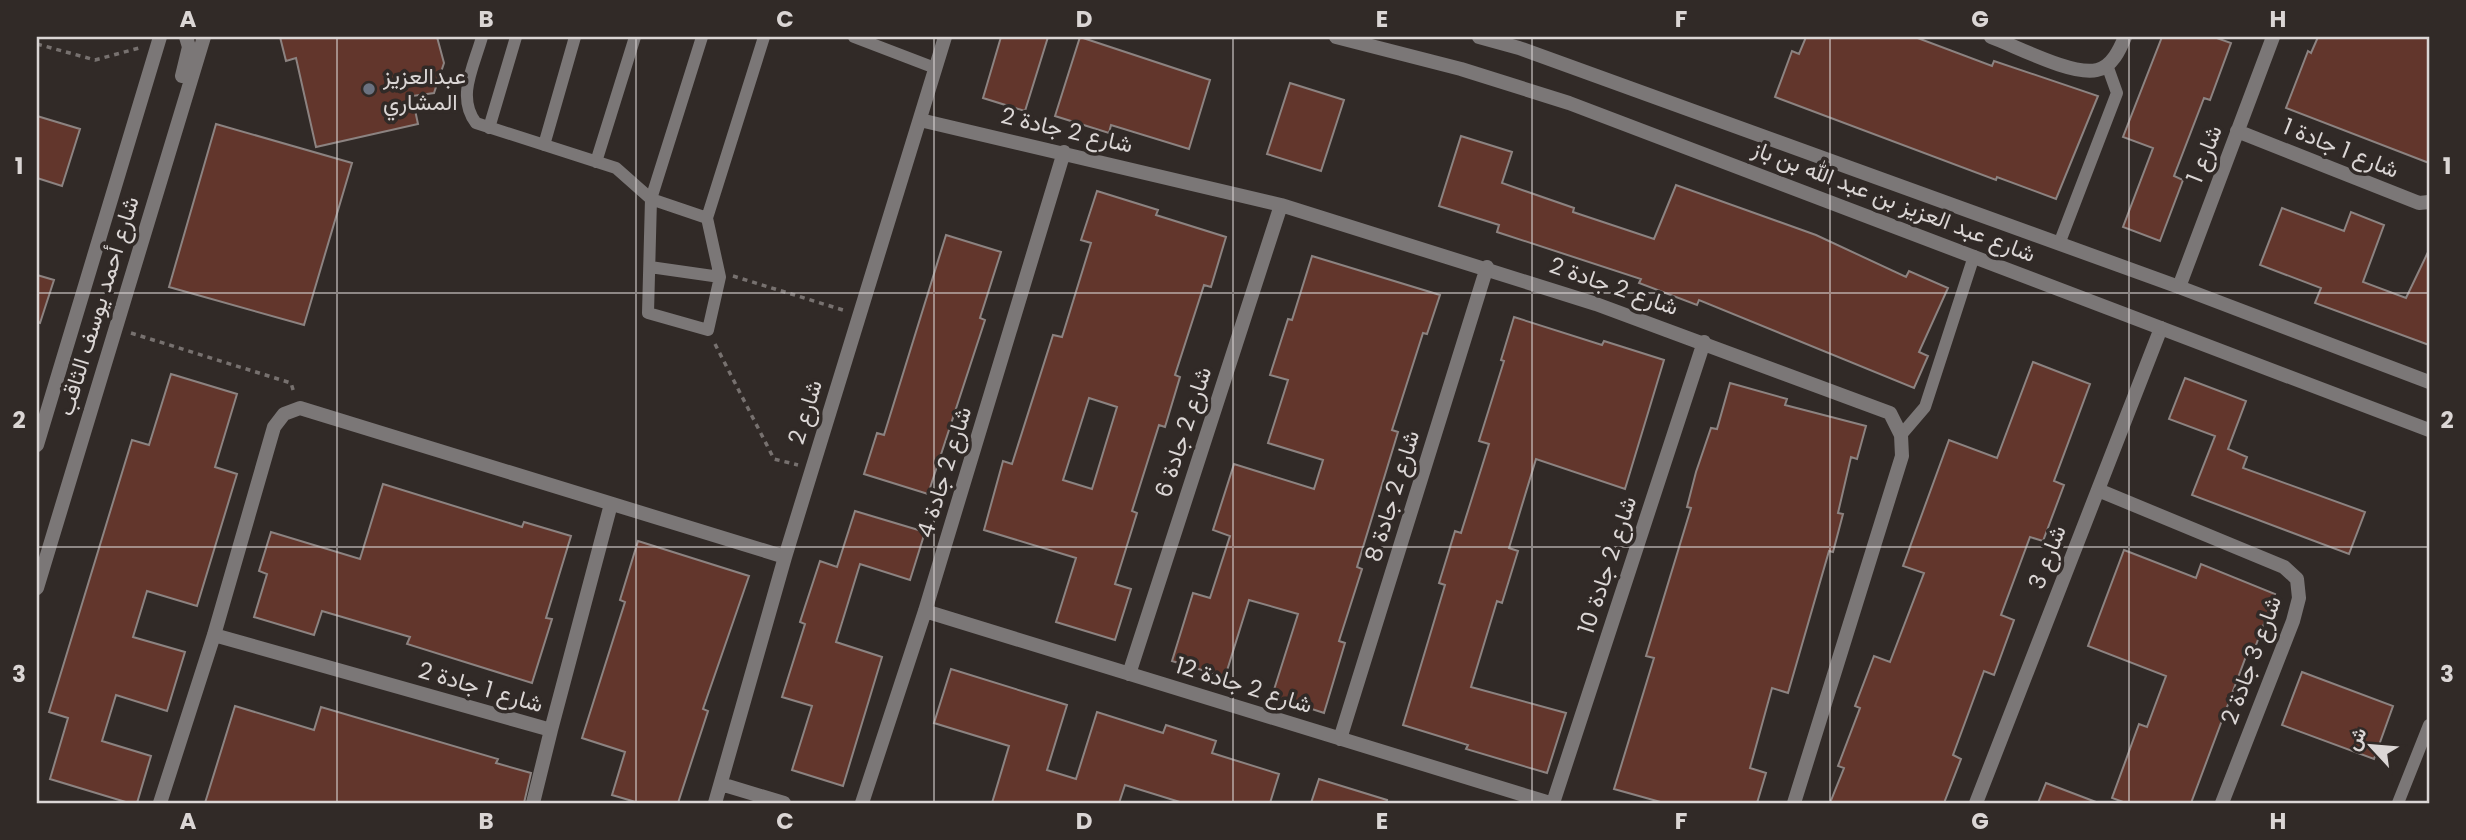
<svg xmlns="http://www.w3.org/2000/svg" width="2466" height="840" viewBox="0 0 2466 840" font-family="Poppins,Vazirmatn,sans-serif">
	<rect width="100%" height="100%" fill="#312a27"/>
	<path fill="#62362c" stroke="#8c8381" stroke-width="2" fill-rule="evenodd" d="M280,37H437L444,63L434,93L412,96L418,124L316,147L296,58L286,61Z
		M1001,37H1048L1025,111L983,98Z
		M1080,37L1210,80L1189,149L1111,125L1109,133L1055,116Z
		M1806,37H1915L1992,66L1994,61L2098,96L2056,199L1997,177L1996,180L1775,97L1792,51L1799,54Z
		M2162,37H2214L2231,43L2210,100L2204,98L2174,176L2183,180L2160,241L2123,227L2153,148L2123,137Z
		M2318,37H2429V163L2286,108L2308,51L2311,53Z
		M1290,83L1344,100L1321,171L1267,154Z
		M37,116L80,129L62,186L37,178Z
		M216,124L352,163L304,325L169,287Z
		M1461,136L1512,152L1502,183L1574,208L1573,212L1654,239L1676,185L1816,235L1906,277L1909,271L1948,288L1919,352L1928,356L1914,388L1699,300L1697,305L1639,283L1641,279L1497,232L1499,225L1439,206Z
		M1097,191L1158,210L1156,215L1226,237L1211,287L1204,285L1175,375L1180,377L1165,427L1159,425L1132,511L1137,513L1115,584L1131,589L1115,640L1056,622L1076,558L984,530L1003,461L1012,464L1053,335L1062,337L1091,243L1081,240ZM1089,398L1117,407L1092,489L1063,480Z
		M2282,208L2344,231L2351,212L2384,225L2363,282L2406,298L2429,250V345L2315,303L2321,288L2260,265Z
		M946,235L1001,252L980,318L985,320L928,494L864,474L877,433L884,435Z
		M1312,256L1440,295L1427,334L1423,333L1392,430L1398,432L1357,567L1362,569L1339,641L1345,643L1324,713L1272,696L1298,614L1249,600L1225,677L1172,661L1193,593L1210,598L1230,536L1213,530L1234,464L1314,489L1323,460L1268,443L1288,380L1270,375L1288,319L1292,320Z
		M37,275L54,280L40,323L37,322Z
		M1514,317L1602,345L1604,341L1664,360L1625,489L1536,459L1509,548L1518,551L1502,603L1497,601L1471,687L1566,713L1547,773L1466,749L1468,745L1403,725L1445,585L1439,583L1455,531L1461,533L1489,444L1479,441L1504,361L1501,360Z
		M2033,362L2090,384L2054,481L2064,485L2043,541L2030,537L2001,615L2014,620L1994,675L1984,671L1953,755L1961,759L1944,803H1830L1844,768L1838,766L1860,708L1855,706L1874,656L1890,662L1924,573L1903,566L1949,440L1997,458Z
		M171,374L237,394L215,467L237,474L197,606L147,591L133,637L185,652L167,711L116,695L102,741L151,756L137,803H129L50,779L68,718L49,712L132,440L149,445Z
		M2185,378L2246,401L2228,449L2247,457L2243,468L2365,512L2349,554L2192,495L2215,436L2169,419Z
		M1730,383L1787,399L1785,405L1866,426L1857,459L1851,457L1838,513L1843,514L1833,552L1829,551L1788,693L1772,688L1750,768L1766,773L1757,803H1664L1614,789L1654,658L1646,656L1691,508L1687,507L1696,472L1711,428L1717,429Z
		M383,484L522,527L524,522L571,536L546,618L552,619L532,683L407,644L410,637L322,611L314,635L254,617L267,574L259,571L271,532L360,559Z
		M855,511L925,532L910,580L860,564L836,642L882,657L843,786L792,770L812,706L782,697L805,624L800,622L820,561L837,567Z
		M638,541L749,576L703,709L708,711L678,803H639L612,795L625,752L582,738L625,602L620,600Z
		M2124,550L2196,578L2201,564L2275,594L2253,653L2248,651L2191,803H2126L2112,798L2139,724L2147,727L2166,676L2088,646Z
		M951,669L1067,705L1047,770L1076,779L1097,712L1163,733L1166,725L1216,741L1212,753L1279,774L1270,803H1183L1125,785L1119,803H992L1009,746L934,723Z
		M2302,672L2393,706L2374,759L2282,725Z
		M235,706L314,730L321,707L498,759L496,763L531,773L524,803H205Z
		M1319,779L1387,800L1386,803H1311Z
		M2046,783L2096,802V803H2038Z"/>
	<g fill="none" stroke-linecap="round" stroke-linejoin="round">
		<path stroke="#77716f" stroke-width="3.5" stroke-dasharray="5 5" stroke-linecap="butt" d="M37,44L95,60L139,48
			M733,276L843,310
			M131,333L291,383L294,393
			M715,344L774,459L798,465"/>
		<path stroke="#7b7777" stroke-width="12" d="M482,37C474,66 456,97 476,123L616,168L651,199L648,313L708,330L720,277L707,218L764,37
			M702,37L651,199L707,218
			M854,37L935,68
			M489,128L516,37
			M544,145L575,37
			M596,162L635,37
			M2059,244L2117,93L2107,65
			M650,267L720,277
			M1901,435L1925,407L1974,256
			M2398,803L2429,725"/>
		<path stroke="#7b7777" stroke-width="14" d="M1991,37C2016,46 2072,76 2097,70C2112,67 2120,49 2125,37
			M920,120L1281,205L1596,304L1890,413L1901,435L1902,456L1794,803
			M2237,131L2419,203L2429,202
			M2179,287L2273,37
			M2098,490L2284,567L2297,579L2299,598L2293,621L2222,803
			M925,611L1550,803
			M214,635L551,730L611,504
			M1129,674L1281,205
			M1340,739L1487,267
			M721,784L784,803
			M160,803L214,635L274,427L284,414L300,408L785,557
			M533,803L551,730
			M715,803L785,557L945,37
			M862,803L925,611L1064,152
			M1553,803L1704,342
			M1976,803L2161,328"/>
		<path stroke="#7b7777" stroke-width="14" d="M1336,37L1461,69L1569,103L2429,430
			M1479,37L1519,48L2179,287L2429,382
			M182,76L189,47L186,37
			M37,445L160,37
			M37,588L204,37"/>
	</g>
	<path fill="none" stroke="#dbd6d5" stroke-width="2" stroke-opacity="0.55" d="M337,37V803M636,37V803M934,37V803M1233,37V803M1532,37V803M1830,37V803M2129,37V803M37,293H2429M37,547H2429"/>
	<circle fill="#6b7280" stroke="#312a27" stroke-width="2.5" cx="369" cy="89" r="7"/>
	<g text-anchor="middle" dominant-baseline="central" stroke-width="7" stroke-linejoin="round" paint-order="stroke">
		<g font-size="23" fill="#dbd6d5" stroke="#312a27" text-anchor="start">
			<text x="383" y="76">عبدالعزيز<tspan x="383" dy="26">المشاري</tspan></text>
		</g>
		<g font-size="23" fill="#dbd6d5" stroke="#312a27">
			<text transform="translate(1067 130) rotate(13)">شارع 2 جادة 2</text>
			<text transform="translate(2341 148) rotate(22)">شارع 1 جادة 1</text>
			<text transform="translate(2204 154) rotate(-69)">شارع 1</text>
			<text transform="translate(1894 201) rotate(21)">شارع عبد العزيز بن عبد الله بن باز</text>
			<text transform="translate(1614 286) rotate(19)">شارع 2 جادة 2</text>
			<text transform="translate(98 306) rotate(-73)">شارع أحمد يوسف الثاقب</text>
			<text transform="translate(805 412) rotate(-73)">شارع 2</text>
			<text transform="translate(1183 432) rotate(-72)">شارع 2 جادة 6</text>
			<text transform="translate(944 472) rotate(-73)">شارع 2 جادة 4</text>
			<text transform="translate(1392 496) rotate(-73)">شارع 2 جادة 8</text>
			<text transform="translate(2047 557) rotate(-69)">شارع 3</text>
			<text transform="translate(1607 565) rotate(-72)">شارع 2 جادة 10</text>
			<text transform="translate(2251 660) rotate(-70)">شارع 3 جادة 2</text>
			<text transform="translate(1244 685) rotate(17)">شارع 2 جادة 12</text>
			<text transform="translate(481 687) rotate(16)">شارع 1 جادة 2</text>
		</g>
	</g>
	<rect width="2466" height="840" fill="none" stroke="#312a27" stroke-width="77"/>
	<g transform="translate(2371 746) rotate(296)" stroke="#312a27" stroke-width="5" paint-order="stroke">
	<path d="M0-5L12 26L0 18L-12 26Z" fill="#dbd6d5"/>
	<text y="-10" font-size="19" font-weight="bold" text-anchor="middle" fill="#dbd6d5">ش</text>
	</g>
	<rect x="38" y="38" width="2390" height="764" fill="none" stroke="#dbd6d5" stroke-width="2.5"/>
	<g font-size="23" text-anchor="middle" font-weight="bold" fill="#dbd6d5">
		<text x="188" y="27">A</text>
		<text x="486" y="27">B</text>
		<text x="785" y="27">C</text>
		<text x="1084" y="27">D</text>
		<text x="1382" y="27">E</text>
		<text x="1681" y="27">F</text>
		<text x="1980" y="27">G</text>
		<text x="2278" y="27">H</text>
		<text x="19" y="174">1</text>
		<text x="2447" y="174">1</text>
		<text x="19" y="428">2</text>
		<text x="2447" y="428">2</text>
		<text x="19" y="682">3</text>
		<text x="2447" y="682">3</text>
		<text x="188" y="829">A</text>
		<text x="486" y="829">B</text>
		<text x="785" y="829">C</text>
		<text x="1084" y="829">D</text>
		<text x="1382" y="829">E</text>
		<text x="1681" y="829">F</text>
		<text x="1980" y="829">G</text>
		<text x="2278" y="829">H</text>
	</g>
</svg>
